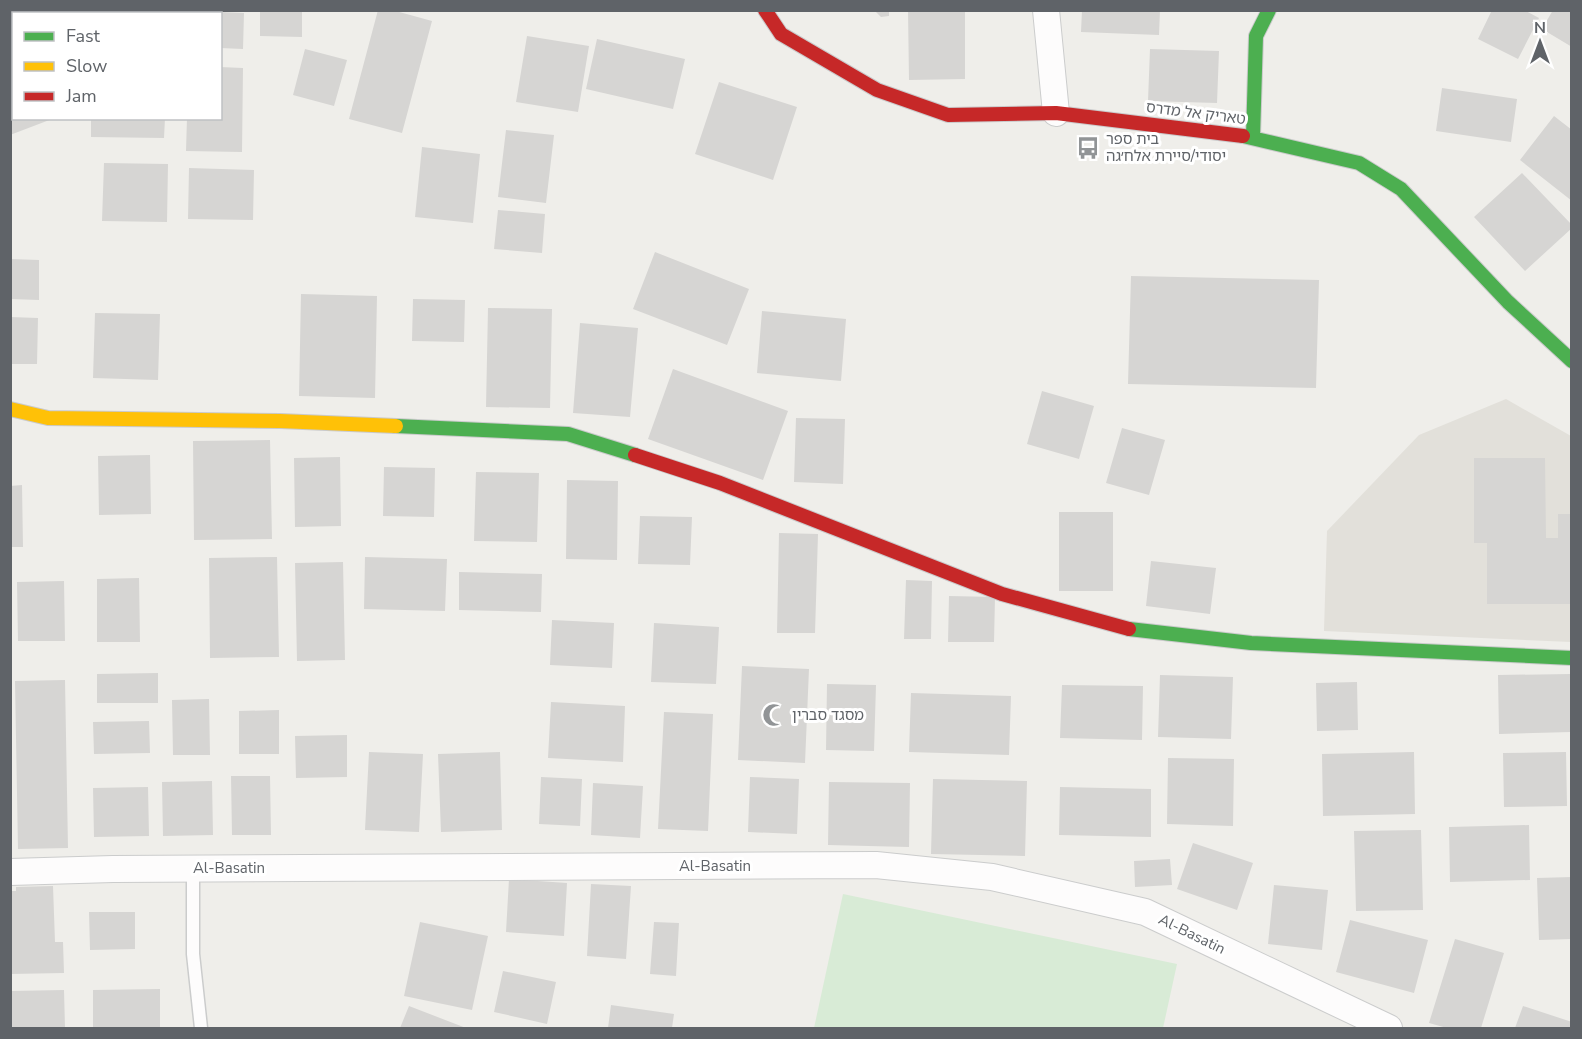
<svg xmlns="http://www.w3.org/2000/svg" width="1582" height="1039" viewBox="0 0 1582 1039" font-family="'Nunito Sans','Noto Sans Hebrew',sans-serif">
	<rect width="100%" height="100%" fill="#efeeea"/>
	<path fill="#e2e0da" d="M1506,399L1571,436V642L1324,631L1327,531L1419,435Z"/>
	<path fill="#d8ebd6" d="M843,894L1177,964L1163,1028H814Z"/>
	<path fill="#d6d5d3" d="M111,10H170V14H111Z
		M260,10H302V37L260,36Z
		M378,10H392L432,21L402,133L349,119Z
		M874,10H889V16L881,17Z
		M908,10H965V79L909,80Z
		M1082,10H1160L1159,35L1081,32Z
		M1492,10H1524L1539,18L1518,59L1478,39Z
		M1553,10H1572V47L1542,29Z
		M220,12L244,13L243,49L220,48Z
		M527,36L589,46L578,112L516,102Z
		M597,39L685,59L673,109L586,89Z
		M305,49L347,60L334,106L293,95Z
		M1150,49L1219,51L1217,103L1148,101Z
		M220,67L243,68L242,152L186,151L187,118H220Z
		M14,81V118L52,119L10,135V82Z
		M719,82L797,107L773,180L695,154Z
		M1442,88L1517,99L1511,142L1436,131Z
		M1554,116L1572,130V201L1520,160Z
		M91,118H165L164,138L91,137Z
		M506,130L554,135L546,203L498,197Z
		M422,147L480,154L473,223L415,217Z
		M104,163L168,164L167,222L102,221Z
		M189,168L254,170L253,220L188,219Z
		M1522,173L1572,225V228L1525,271L1474,217Z
		M498,210L545,214L542,253L494,249Z
		M655,252L749,289L727,345L633,309Z
		M10,259L39,260V300L10,299Z
		M1131,276L1319,280L1316,388L1128,384Z
		M301,294L377,296L375,398L299,396Z
		M413,299L465,300L464,342L412,341Z
		M488,308L552,309L550,408L486,407Z
		M762,311L846,319L841,381L757,373Z
		M95,313L160,314L158,380L93,378Z
		M10,317L38,318L37,364H10Z
		M580,323L638,328L630,417L573,413Z
		M673,369L788,411L763,480L648,439Z
		M1042,391L1094,406L1079,459L1027,444Z
		M796,418L845,419L843,484L794,482Z
		M1122,428L1165,440L1149,495L1106,483Z
		M270,440L272,539L194,540L193,441Z
		M150,455L151,514L99,515L98,456Z
		M340,457L341,526L295,527L294,458Z
		M1474,458H1545L1546,538H1558V514H1572V604H1487V543H1474Z
		M384,467L435,468L434,517L383,516Z
		M476,472L539,473L537,542L474,541Z
		M567,480L618,481L617,560L566,559Z
		M22,485L23,547H10V486Z
		M1059,512H1113V591H1059Z
		M640,516L692,517L690,565L638,564Z
		M779,533L818,534L815,633H777Z
		M277,557L279,657L210,658L209,558Z
		M365,557L447,559L445,611L364,609Z
		M1151,561L1216,568L1210,614L1146,606Z
		M343,562L345,660L297,661L295,563Z
		M459,572L542,574L541,612L459,610Z
		M139,578L140,642H97V579Z
		M906,580L932,581L931,639H904Z
		M64,581L65,641H18L17,582Z
		M949,596L995,597L994,642H948Z
		M552,620L614,623L612,668L550,665Z
		M654,623L719,627L716,684L651,682Z
		M742,666L809,669L805,763L738,760Z
		M158,673V703H97V674Z
		M1570,674L1571,732L1499,734L1498,675Z
		M1160,675L1233,677L1231,739L1158,737Z
		M65,680L68,848L18,849L15,681Z
		M1357,682L1358,730L1317,731L1316,683Z
		M827,684L876,685L874,751L826,750Z
		M1062,685L1143,686L1142,740L1060,738Z
		M911,693L1011,696L1009,755L909,752Z
		M209,699L210,755H173L172,700Z
		M551,702L625,706L623,762L548,758Z
		M279,710V754H239V711Z
		M664,712L713,714L708,831L658,829Z
		M149,721L150,753L94,754L93,722Z
		M347,735V777L296,778L295,736Z
		M369,752L423,754L419,832L365,830Z
		M500,752L502,830L441,832L438,754Z
		M1414,752L1415,814L1323,816L1322,754Z
		M1566,752L1567,806L1504,807L1503,753Z
		M1168,758L1234,759L1233,826L1167,824Z
		M231,776H270L271,835H232Z
		M541,777L582,779L580,826L539,824Z
		M750,777L799,779L797,834L748,832Z
		M933,779L1027,781L1025,856L931,854Z
		M212,781L213,835L163,836L162,782Z
		M829,782L910,783L909,847L828,845Z
		M593,783L643,786L640,838L591,835Z
		M148,787L149,836L94,837L93,788Z
		M1060,787L1151,789V837L1059,835Z
		M1529,825L1530,880L1450,882L1449,827Z
		M1421,830L1423,910L1356,911L1354,831Z
		M1193,843L1253,863L1237,910L1177,889Z
		M1170,859L1172,885L1135,887L1134,861Z
		M1572,877V939L1539,940L1537,878Z
		M509,879L567,883L564,936L506,932Z
		M591,884L631,886L626,959L587,956Z
		M1274,885L1328,890L1322,950L1268,944Z
		M53,886L55,942H63L64,973L10,974V891H16V887Z
		M89,912H135V949L90,950Z
		M1350,920L1428,940L1414,993L1336,972Z
		M420,922L488,936L472,1010L404,996Z
		M654,922L679,923L676,976L650,974Z
		M1455,939L1504,953L1481,1028H1447L1429,1023Z
		M503,971L556,982L547,1024L494,1012Z
		M160,989V1028H93V990Z
		M64,990L65,1028H10V991Z
		M611,1005L674,1014L672,1028H608Z
		M409,1006L466,1028H400Z
		M1523,1006L1572,1022V1028H1515Z"/>
	<g fill="none" stroke-linecap="round" stroke-linejoin="round">
		<g stroke="#cbcccc" stroke-width="15">
			<path id="lane" d="M193,869V954L201,1028"/>
		</g>
		<g stroke="#cbcccc" stroke-width="28">
			<path id="street" d="M1046,10L1056,113
				M10,872L113,869L876,865L992,877L1145,912L1389,1028"/>
		</g>
		<g stroke="#cacacb" stroke-width="16">
			<path id="fast" d="M1243,136L1359,163L1401,189L1508,302L1572,361
				M1253,137L1256,36L1269,10
				M396,426L568,434L635,455
				M1129,629L1251,643L1572,658"/>
		</g>
		<g stroke="#cacacb" stroke-width="16">
			<path id="slow" d="M10,409L48,418L280,421L396,426"/>
		</g>
		<g stroke="#cacacb" stroke-width="16">
			<path id="jam" d="M765,10L781,34L877,90L948,115L1056,113L1243,136
				M635,455L720,483L1002,594L1129,629"/>
		</g>
		<use href="#lane" stroke="#fdfcfc" stroke-width="12"/>
		<use href="#street" stroke="#fdfcfc" stroke-width="26"/>
		<use href="#fast" stroke="#4caf50" stroke-width="14"/>
		<use href="#slow" stroke="#ffc107" stroke-width="14"/>
		<use href="#jam" stroke="#c62828" stroke-width="14"/>
	</g>
	<defs>
		<g id="bus-bare" transform="scale(1.8)"><path d="M-5-6H5V4H4V6H2V4H-2V6H-4V4H-5ZM-3.5-4V0h7V-4ZM-3.5 1.2v1.5H-2V1.2ZM2 1.2v1.5H3.5V1.2Z" fill="#919496" stroke="#fff" stroke-width="2.5" paint-order="stroke"/></g>
		<g id="mosque-bare" transform="scale(1.8)"><path d="M3.5-4.9A6 6 0 1 0 3.5 4.9A5 5 0 1 1 3.5-4.9Z" fill="#919496" stroke="#fff" stroke-width="2.5" paint-order="stroke"/></g>
	</defs>
	<g fill-rule="evenodd">
		<use href="#bus-bare" x="1088" y="148"/>
		<use href="#mosque-bare" x="774" y="715"/>
	</g>
	<g text-anchor="middle" dominant-baseline="central" stroke-width="6" stroke-linejoin="round" paint-order="stroke">
		<g font-size="15" fill="#5f6368" stroke="#fff">
			<text transform="translate(1196 113) rotate(7)">טאריק אל מדרס</text>
			<text x="715" y="866">Al-Basatin</text>
			<text x="229" y="868">Al-Basatin</text>
			<text transform="translate(1192 934) rotate(26)">Al-Basatin</text>
		</g>
		<g font-size="15" fill="#5f6368" stroke="#fff" text-anchor="start">
			<text x="1106" y="139">בית ספר<tspan x="1106" dy="17">יסודי/סיירת אלח׳גה</tspan></text>
			<text x="792" y="715">מסגד סברין</text>
		</g>
	</g>
	<rect width="1582" height="1039" fill="none" stroke="#5f6368" stroke-width="24"/>
	<rect x="12" y="12" width="210" height="108" fill="#ffffff" stroke="#bfc1c3" stroke-width="1.5"/>
	<rect x="24" y="32" width="30" height="9" fill="#4caf50" stroke="#bfc1c3" stroke-width="1.5"/>
	<text x="66" y="42" font-size="18" fill="#5f6368">Fast</text>
	<rect x="24" y="62" width="30" height="9" fill="#ffc107" stroke="#bfc1c3" stroke-width="1.5"/>
	<text x="66" y="72" font-size="18" fill="#5f6368">Slow</text>
	<rect x="24" y="92" width="30" height="9" fill="#c62828" stroke="#bfc1c3" stroke-width="1.5"/>
	<text x="66" y="102" font-size="18" fill="#5f6368">Jam</text>
	<g transform="translate(1540 42)" stroke="#ffffff" stroke-width="4.5" paint-order="stroke">
	<path d="M0-4.5L10 22L0 15L-10 22Z" fill="#5f6368"/>
	<text y="-9" font-size="16" font-weight="bold" text-anchor="middle" fill="#5f6368">N</text>
	</g>
</svg>
